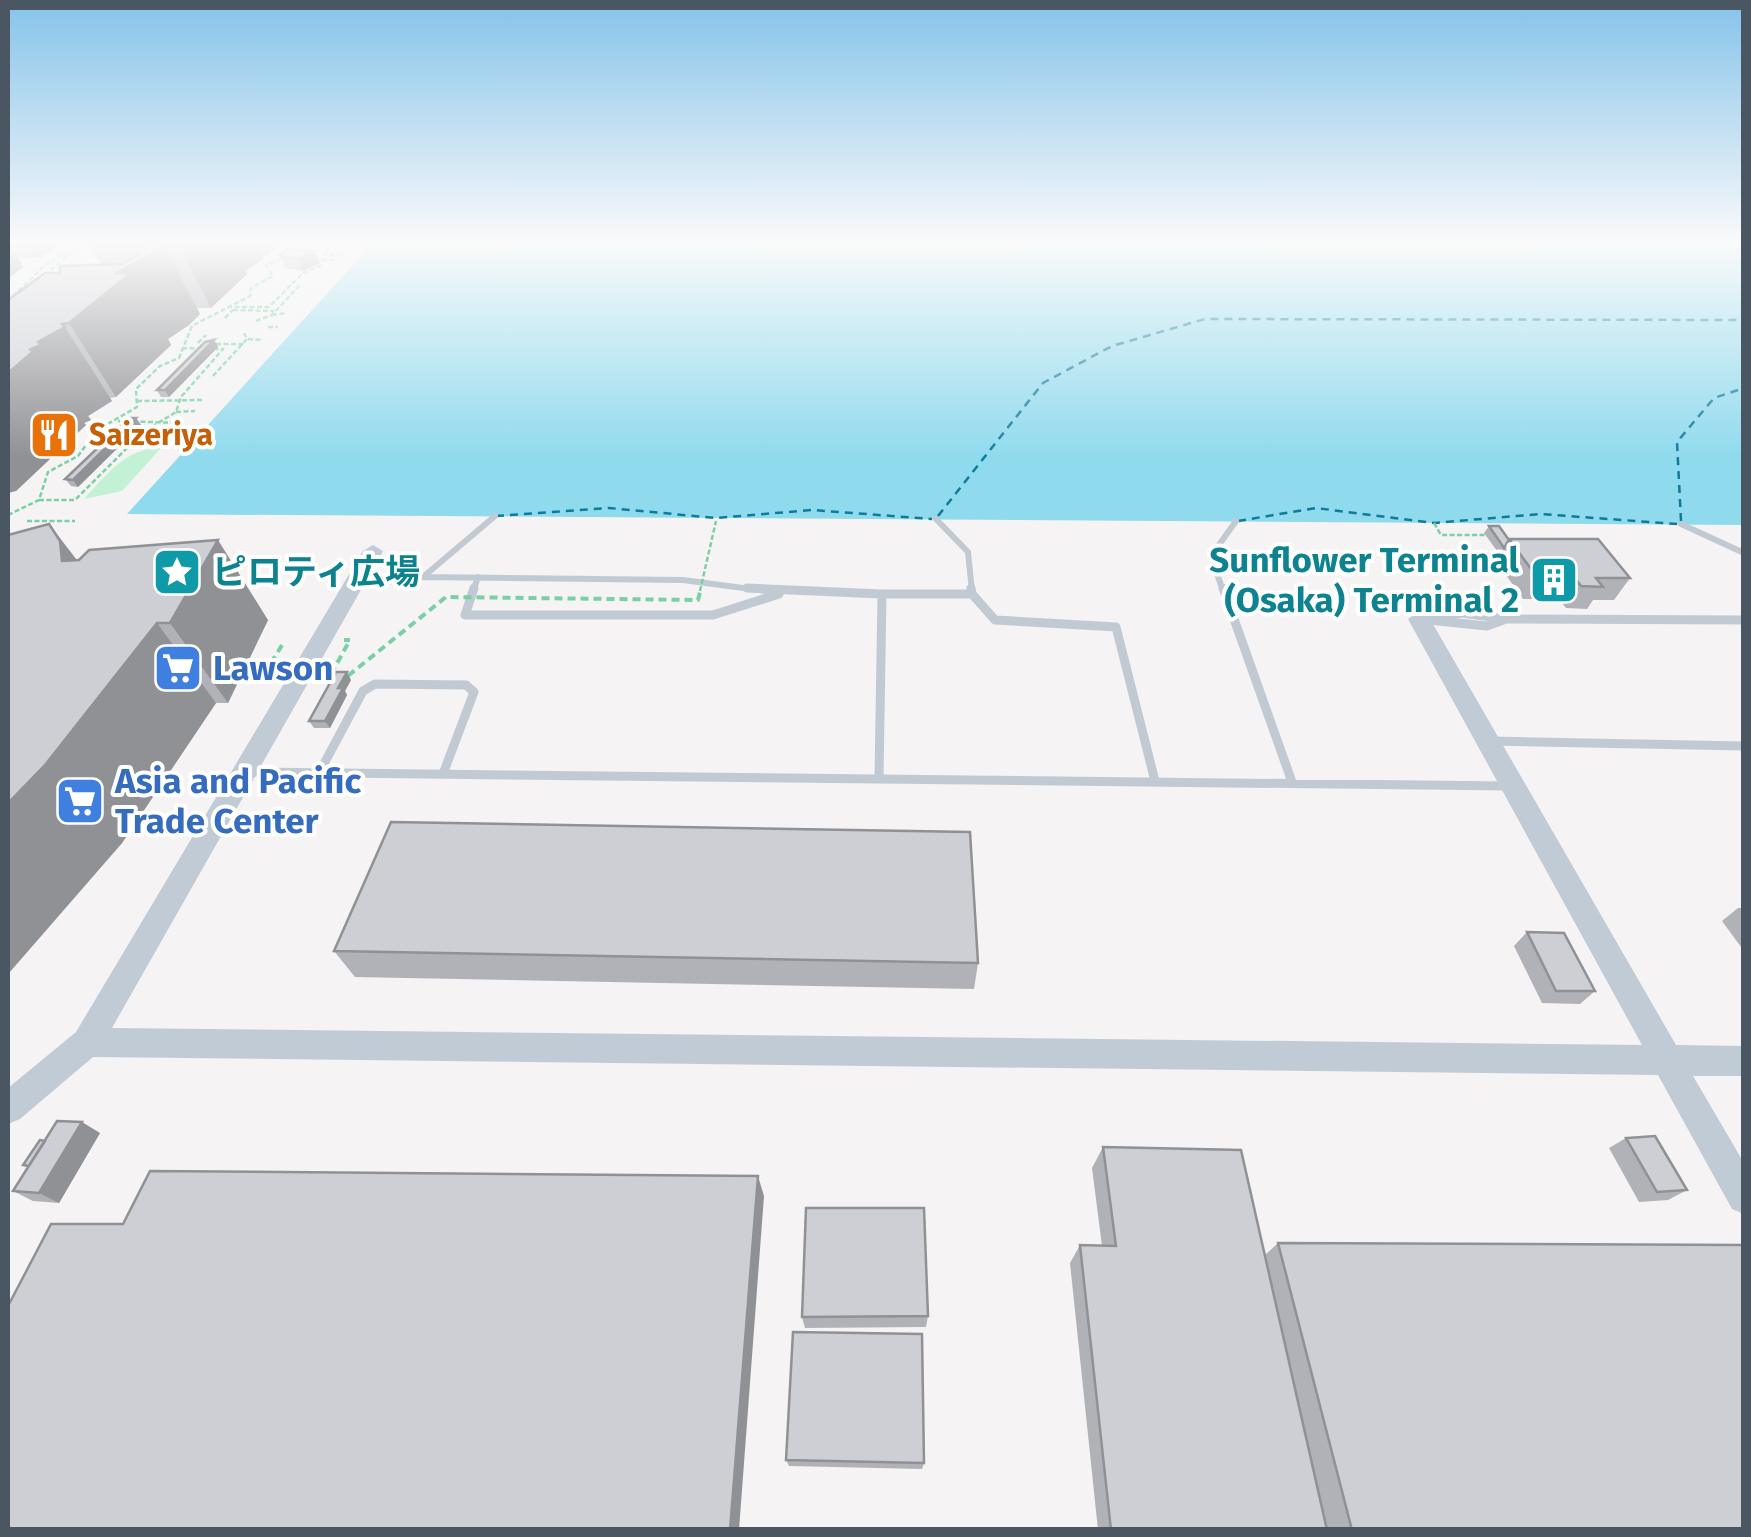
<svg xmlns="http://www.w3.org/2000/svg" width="1751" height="1537" viewBox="0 0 1751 1537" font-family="'Fira Sans','Noto Sans JP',sans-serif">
	<rect width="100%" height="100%" fill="#f5f3f3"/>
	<path fill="#c3f1d5" d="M162,447L122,491L84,499C109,472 125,449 162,447Z"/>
	<path fill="#90daee" d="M373,243H1743V525L127,514Z"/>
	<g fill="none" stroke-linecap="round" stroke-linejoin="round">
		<path stroke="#0c7c9b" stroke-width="2.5" stroke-dasharray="8 6" stroke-linecap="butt" d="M496,516L609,508L716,518L812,510L932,519
			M938,516L1043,383L1112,346L1205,319L1744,320
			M1238,521L1316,508L1434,523L1540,514L1677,524
			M1681,521L1677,442L1714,398L1744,388"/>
		<path stroke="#7ad0a6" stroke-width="2.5" stroke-dasharray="5 2.5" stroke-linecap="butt" d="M327,249L343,246
			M322,255L341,254
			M322,260H337
			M45,275L67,256L93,243
			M13,296L45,265L83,243
			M227,307H269L303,273L320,266L332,243
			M233,310L274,311
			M272,315L287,313
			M225,318L233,310
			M256,321L272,315L300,285
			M268,327H278
			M248,339L263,340
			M198,343L206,335
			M216,344H243
			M182,348L203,349
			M213,376L247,339L244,333
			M137,401L202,400
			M176,412L195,411
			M118,421L183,423
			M39,500H75L143,432L176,412L181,397L223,349H216
			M8,515L39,500L48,472L78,456L97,430L137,407L136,389L160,366L179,358L192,326L250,296L251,288L273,276L266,265L285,258
			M27,521H75
			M1434,523L1441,535H1488"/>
		<path stroke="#7ad0a6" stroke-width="4" stroke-dasharray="8 5" stroke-linecap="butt" d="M264,674L284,642
			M331,674L350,640H344"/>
		<path stroke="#c1cad2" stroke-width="6" d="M936,519L968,552L972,591
			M1681,524L1744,553
			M423,577L683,580L766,591
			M351,587L423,577L495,516
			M473,591L478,577
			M1223,591L1211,556L1236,521"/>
		<path stroke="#c1cad2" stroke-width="9" d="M474,588L465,615H713L779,594
			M747,588L882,594L879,778
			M971,588L972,594
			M1223,588L1292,782
			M882,594H972L995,620L1116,627L1155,781
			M1462,613L1506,619L1487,626L1419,619Z
			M1506,619L1744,620
			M1491,741L1744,746
			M248,772L1508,786
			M319,773L363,691L375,684L466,685L474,692L443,774"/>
		<path fill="#c1cbd6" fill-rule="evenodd" d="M373,545L383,551L112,1028L1642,1045L1408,619L1419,612L1430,619L1676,1045L1744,1046V1076H1693L1744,1163V1214L1732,1209L1658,1075L93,1057L20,1119L8,1124V1088L76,1032L363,551Z"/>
		<path stroke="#7ad0a6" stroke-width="2.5" stroke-dasharray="5 2.5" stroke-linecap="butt" d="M700,591L716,521"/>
		<path stroke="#7ad0a6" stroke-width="4" stroke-dasharray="8 5" stroke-linecap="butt" d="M244,673L349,675L446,597L698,600L701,588"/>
	</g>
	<path fill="#b0b2b7" d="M8,243H61L39,258H18L23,267L8,278Z
		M94,243H280L267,256H263L264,258L246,271L247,274L211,308H197L200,314L189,325L168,339L171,345L116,397L110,398L112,401L88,416L91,420L84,423L86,425L16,491L60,273L102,265L90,244Z
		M315,251L320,263L303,271L285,268L280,255Z
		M214,340L218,347L169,397H161L157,390Z
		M136,418L141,425L78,487L71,486L65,479Z
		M49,524L77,560L268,620L228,703H216L122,843L8,974V535Z
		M1489,526L1509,540L1630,578L1614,600H1593L1587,609L1566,608L1559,599H1523L1496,561L1500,555L1484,533Z
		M351,680L345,691L347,695L330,728H314L309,721Z
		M1738,908H1744V951L1722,921Z
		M1527,932L1595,991L1580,1004L1542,1003L1514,946Z
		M334,951L978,963L974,989L355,977Z
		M100,1133L59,1203L33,1201L13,1191L28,1168L23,1165L45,1141Z
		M1626,1138L1687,1190L1668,1200L1639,1202L1609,1148Z
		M1103,1147L1265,1255L1278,1243L1744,1530H1098L1070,1263L1080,1245L1102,1246L1092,1168Z
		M928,1316L926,1327L805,1328L802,1317Z
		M786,1460L924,1463L922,1469L789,1466Z"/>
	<path fill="#909195" d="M8,243L23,267L8,278Z
		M29,243H61L39,258Z
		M163,243L200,314L189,325L168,339L171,345L116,397L69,323L117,273Z
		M178,243H257L264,258L246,271L247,274L211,308Z
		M261,243H280L267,256Z
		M315,251L320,263L303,271L298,259Z
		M65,327L112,401L88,416L91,420L84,423L86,425L16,491L8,493V373L38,342Z
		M214,340L218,347L169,397L165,390Z
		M136,418L141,425L78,487L73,480Z
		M49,524L110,604L62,561Z
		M218,540L268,620L228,703L170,623Z
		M157,623L216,703L122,843L8,974V803Z
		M347,672L351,680L345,691L347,695L330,728L325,721L338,688Z
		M82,1122L100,1133L59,1203L39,1193Z
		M758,1176L764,1196L739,1530H730Z"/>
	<path fill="#cdcfd5" stroke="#909195" stroke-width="2.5" d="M94,243H163V245L151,254L117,273H131L69,323L62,324L65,327L38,342L41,345L29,350H35L8,373V300L45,273H60V266L122,264L138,255L145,247L90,244Z
		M288,249L315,251L298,259L280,255Z
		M214,340L165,390H157L205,342Z
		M129,418H136L73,480L65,479Z
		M49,524L60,541L62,561L79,560L89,550L218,540L170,623H157L45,765L8,803V535Z
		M1489,526H1499L1509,540L1504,548Z
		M1509,539H1598L1630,578H1596L1603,587L1581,586L1574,577H1537Z
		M336,672H347L338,688H343L325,721H309Z
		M391,822L970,832L978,963L334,951Z
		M1527,932L1564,933L1595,991H1556Z
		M57,1121L82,1122L39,1193L13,1191Z
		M1655,1136L1687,1190L1657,1192L1626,1138Z
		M40,1140L45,1141L29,1166L23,1165Z
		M1103,1147L1241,1150L1327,1530H1111L1080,1245L1116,1246Z
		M150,1171L758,1176L730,1530H8V1306L51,1224H123Z
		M806,1208H924L928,1316L802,1317Z
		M1278,1243L1744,1245V1530H1352Z
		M793,1332L922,1334L924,1463L786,1460Z"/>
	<linearGradient id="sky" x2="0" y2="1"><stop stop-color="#85c3ea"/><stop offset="0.53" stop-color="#fafafa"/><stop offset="1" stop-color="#fafafa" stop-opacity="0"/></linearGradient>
	<rect width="1751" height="458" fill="url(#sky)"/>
	<defs>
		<g id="restaurant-square" transform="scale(2.5)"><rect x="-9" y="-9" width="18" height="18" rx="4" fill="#e8710a" stroke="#fff"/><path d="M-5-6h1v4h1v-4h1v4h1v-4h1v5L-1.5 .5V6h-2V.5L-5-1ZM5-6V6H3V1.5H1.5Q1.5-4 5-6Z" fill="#fff"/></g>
		<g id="sight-square" transform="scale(2.5)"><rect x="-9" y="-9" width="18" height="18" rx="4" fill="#0f9aa8" stroke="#fff"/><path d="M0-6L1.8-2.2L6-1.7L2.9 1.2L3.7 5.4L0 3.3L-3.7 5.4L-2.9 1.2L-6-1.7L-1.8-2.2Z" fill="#fff"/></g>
		<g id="building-square" transform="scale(2.5)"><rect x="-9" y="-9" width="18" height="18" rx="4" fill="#0f9aa8" stroke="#fff"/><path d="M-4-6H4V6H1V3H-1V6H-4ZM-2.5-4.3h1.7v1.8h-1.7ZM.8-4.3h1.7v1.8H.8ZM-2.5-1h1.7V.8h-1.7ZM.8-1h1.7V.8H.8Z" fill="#fff"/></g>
		<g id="supermarket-square" transform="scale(2.5)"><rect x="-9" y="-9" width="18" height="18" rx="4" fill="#3f7fe0" stroke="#fff"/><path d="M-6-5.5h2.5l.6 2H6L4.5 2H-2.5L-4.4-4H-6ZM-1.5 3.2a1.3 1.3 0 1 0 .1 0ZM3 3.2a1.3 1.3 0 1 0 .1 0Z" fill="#fff"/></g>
	</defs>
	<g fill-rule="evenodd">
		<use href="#restaurant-square" x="54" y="435"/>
		<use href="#sight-square" x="177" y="572"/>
		<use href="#building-square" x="1554" y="580"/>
		<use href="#supermarket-square" x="178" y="668"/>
		<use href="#supermarket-square" x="80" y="801"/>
	</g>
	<g text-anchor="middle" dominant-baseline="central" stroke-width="8" stroke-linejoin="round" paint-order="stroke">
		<g font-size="30" font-weight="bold" fill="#c56008" stroke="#fff" text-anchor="start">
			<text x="89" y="435">Saizeriya</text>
		</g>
		<g font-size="35" font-weight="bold" fill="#0d838f" stroke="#fff" text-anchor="end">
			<text x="1519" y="560">Sunflower Terminal<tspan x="1519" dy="40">(Osaka) Terminal 2</tspan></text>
			<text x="212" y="572" text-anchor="start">ピロティ広場</text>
		</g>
		<g font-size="35" font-weight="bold" fill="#366cbe" stroke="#fff" text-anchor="start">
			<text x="213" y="668">Lawson</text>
			<text x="115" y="781">Asia and Pacific<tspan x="115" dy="40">Trade Center</tspan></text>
		</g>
	</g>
	<rect width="1751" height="1537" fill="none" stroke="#4a5661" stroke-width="20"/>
</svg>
